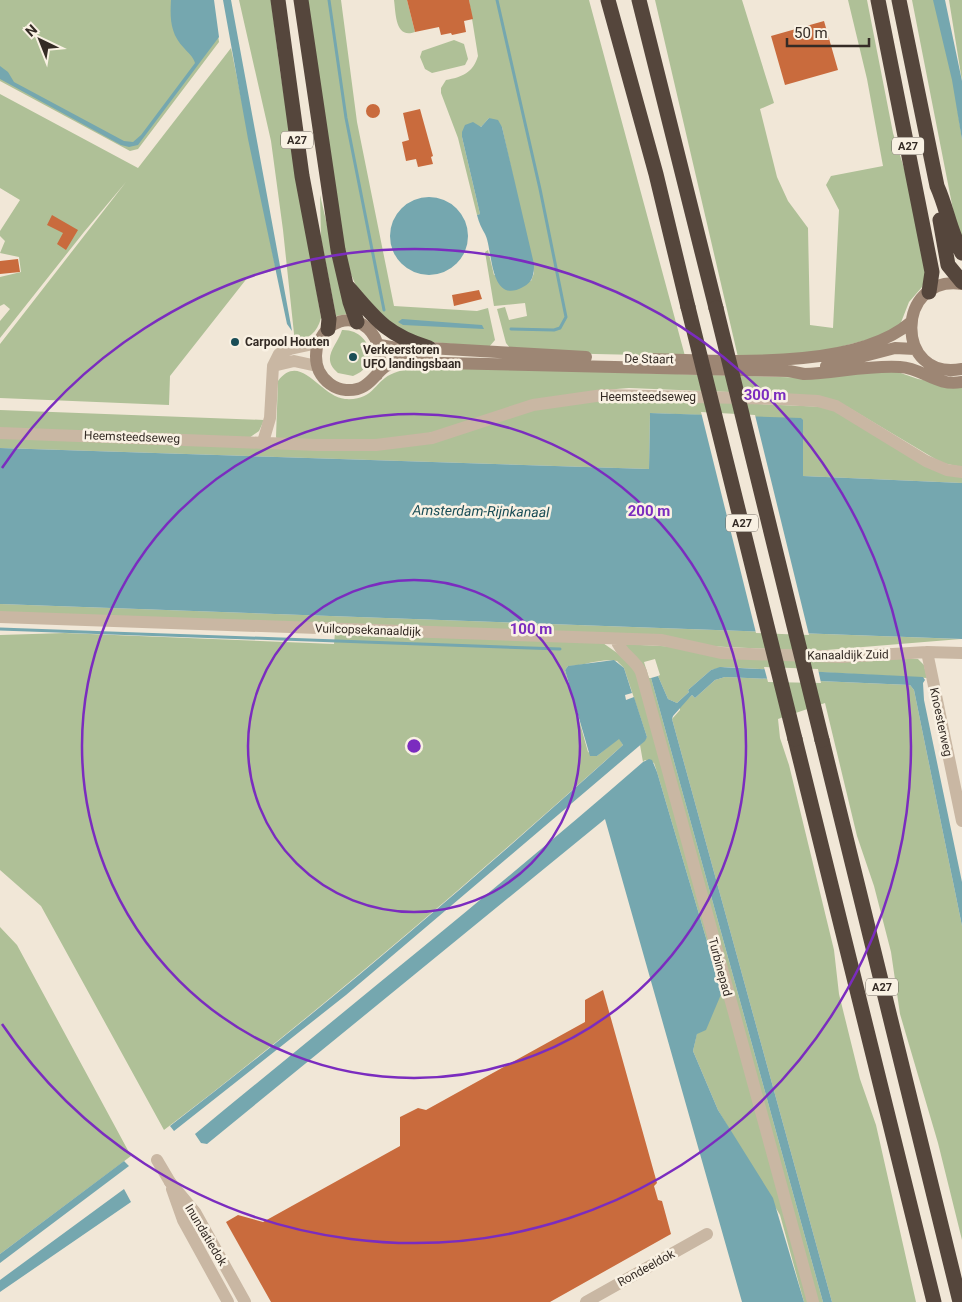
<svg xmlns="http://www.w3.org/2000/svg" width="962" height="1302" viewBox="0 0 962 1302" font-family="Roboto,sans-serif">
	<rect width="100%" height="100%" fill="#f1e7d7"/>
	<path fill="#afc097" d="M0,0H213L219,42L138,149L130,151L0,81Z
		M239,0H271L280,71L321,318C317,333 309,338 295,343L283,230L271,141Z
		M307,0H341L357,122L394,306L477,311L488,308L495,340L489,347L431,342L397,330L357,288L347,265Z
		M394,0H407L415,32C395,39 396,14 394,0Z
		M469,0H589L685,356L551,353L510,348L506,343L497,309L505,307L509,320L527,316L525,303L494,306L485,252L488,250L494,275L531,281L534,273L502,127L489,118L482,126L462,137L480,214L477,215L458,138L441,93V88L446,80C462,77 473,73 478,56Z
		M655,0H742L774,103L760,109L777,177L788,201L808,228L810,325L833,328L839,210L826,185L831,176L883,166L867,79L848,0H867L893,133L909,184L926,276L922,287L909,302L900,325L889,334L813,354L738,357Z
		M912,0H936L952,72L962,140V245L958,235Z
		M949,0H962V81Z
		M454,40L464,44L468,59L465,65L432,73L425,69L420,57L422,51Z
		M231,48L276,270L248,277L170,376L169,405L0,398V344L126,182L84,232L0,338V321L10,309L4,304L0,306V277L21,272L19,257L0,253L5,241L0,236V231L20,200L0,188V94L138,168Z
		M320,195L348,314L336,316L321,239Z
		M342,330C370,329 382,365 353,376L338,373C320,358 337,346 342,330Z
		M462,368L816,378L892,370L918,379L962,387V467L942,463L846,406L753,393L629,388L604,390L425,434L393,439H277L276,437L278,381C301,351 320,397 345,399C375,401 374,380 394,373C414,365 441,369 462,368Z
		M617,398L827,407L962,476V483L803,476L753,417L650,413L649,469L0,448V438L377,449L545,407Z
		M0,410L264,420L259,431L249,438L0,429Z
		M0,604L961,639L814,651L0,613Z
		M65,633L334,644L335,633L603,643L620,655L621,644L918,659L924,665L927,678L724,667L711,670L688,690L689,692L677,703L668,699L658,676L660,675L655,659L644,662L649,678H651L823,1302H804L780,1215L718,1110L693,1051L697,1033L722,992L657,772L654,763L645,760L643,762L640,745L647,737L624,668L617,661C600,658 585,666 568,666L565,670L588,752L597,756L619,738L623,745C474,878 323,1009 164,1130L41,906L0,870V635Z
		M725,677L910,685L914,690L962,926V1240L938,1143L900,1014L891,952L874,886L857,836L825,703L778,719L780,738L789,765L834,950L839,994L860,1079L876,1125L916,1302H832L672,719L680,710V706L692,695L695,698L715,680Z
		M0,927L17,945L131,1156L0,1254Z"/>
	<path fill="#75a7af" d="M171,0H214L219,37L138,145L129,147L121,145L0,79V66L8,72L14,82L124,141L133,142L141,135L195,63C193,56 188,53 184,48C170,34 170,18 171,0Z
		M223,0H231L292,331L287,324L248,139Z
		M933,0H945L962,81V140L952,80Z
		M489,118L498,120L502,127L534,264C534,274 533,282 523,287C489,306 493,249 485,234C482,229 479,223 477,215L480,214L462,137V132L465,125L473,122L481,127Z
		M390 236a39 39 0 1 1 78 0a39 39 0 1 1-78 0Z
		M402,319L482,325L484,329L403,325L398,322Z
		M650,413L801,418L803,420V476L962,483V639L0,604V448L649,469Z
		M614,660L624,668L632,693L625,695L626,700L634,697L647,737L645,741L346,995L174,1131L170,1126C327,1006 477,877 623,745L619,739L597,756H590L565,670L568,666Z
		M720,667L923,677L925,680L923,683L924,700L962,882V926L914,690L910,685L725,677L715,680L695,698L692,695L690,697L673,716L672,719L832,1302H823L651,678L658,676L668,699L677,703L689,692L688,690L711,670Z
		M649,759L652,760L657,772L722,992L706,1030L697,1034L693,1051L718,1110L773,1198L804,1302H742L605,819L207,1144L201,1143L195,1134C345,1010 497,889 643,762Z
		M124,1161L129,1166L0,1263V1254Z
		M124,1189L131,1202L0,1292V1280Z"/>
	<path fill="#f1e7d7" d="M701,412L755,415L809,635L756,633Z
		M764,667L818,669L821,683L768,682Z"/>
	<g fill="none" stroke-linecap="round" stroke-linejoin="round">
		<path stroke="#75a7af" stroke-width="3" d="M329,0L346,118L384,310
			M497,0L540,189L566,317L560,328L554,330L511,329
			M0,629L560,649"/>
	</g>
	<path fill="#c96b3d" d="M407,0H469L473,19L464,21L466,32L452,35L451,33L441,35L439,27L415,32Z
		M824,21L838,70L785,85L771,36Z
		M366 111a7 7 0 1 1 14 0a7 7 0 1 1-14 0Z
		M420,109L433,156L431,157L433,164L418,167L416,159L406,161L402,142L409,140L403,113Z
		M52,215L78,230L66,250L57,244L63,233L47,225Z
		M18,259L20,272L0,274V261Z
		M479,290L482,299L454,306L452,295Z
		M603,990L657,1183L654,1186L658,1200L662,1201L671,1234L550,1302H271L226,1222L238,1215L263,1222L400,1146V1117L418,1108L426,1110L585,1022V1000Z"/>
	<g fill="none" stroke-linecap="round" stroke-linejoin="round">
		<path stroke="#c9b7a3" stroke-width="12" d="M273,366L294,361L317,366
			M0,433L317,445H376L432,438L533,405L603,395L782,399L818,401L836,406L926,461L947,470L962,472
			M263,442L270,418L273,366L279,354L290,349L318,343
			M0,617L662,640L721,653L842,657L927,652L962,653
			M616,639C619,652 635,659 641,672L813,1302
			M927,652L962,821
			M157,1160L170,1182
			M586,1302L707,1234"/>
		<path stroke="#c9b7a3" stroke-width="12" d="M170,1182L195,1212L245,1302
			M172,1189L183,1220L228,1302"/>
		<path stroke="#9d8674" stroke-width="12" d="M962,284C895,274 894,382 962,369
			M380,345L413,351L429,348L586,357
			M644,359C716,360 854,372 911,322
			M826,366L895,348L915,349
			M377,375C392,328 342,298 319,341C315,350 315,362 319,371C324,381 334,389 346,390C374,392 375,365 397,362L789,371L804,374C835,373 868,365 900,367C923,368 936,387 962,382"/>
		<path stroke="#55463c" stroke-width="15" d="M278,0L302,176L329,319L328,329
			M301,0L338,250L350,302L357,322
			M608,0L656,174L688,307
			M639,0L716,308
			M878,0L932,272L929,292
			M899,0L937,186C947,208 950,232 962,253
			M940,220L948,265L962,282
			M348,287C376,320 387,335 429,348
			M795,739L934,1302
			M822,740L960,1302"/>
		<path stroke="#55463c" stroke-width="15" d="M688,307L795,739
			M716,308L822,740"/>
	</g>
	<g fill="none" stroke="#7b2cbf" stroke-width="2.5">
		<circle cx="414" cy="746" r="166"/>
		<circle cx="414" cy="746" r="332"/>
		<path d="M2 468A497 497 0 1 1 2 1024"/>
	</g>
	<g fill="#1a4d56" stroke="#f9f1e3" stroke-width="2">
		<circle cx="235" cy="342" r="5"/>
		<circle cx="353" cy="357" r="5"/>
	</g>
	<g text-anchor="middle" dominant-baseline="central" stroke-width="5" stroke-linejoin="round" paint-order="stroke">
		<g fill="#f9f1e3" stroke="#6f665e" stroke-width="1">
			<rect x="281" y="131.5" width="32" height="17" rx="4"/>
			<rect x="892" y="137.5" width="32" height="17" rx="4"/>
			<rect x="726" y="514.5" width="32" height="17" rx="4"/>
			<rect x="866" y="978.5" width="32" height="17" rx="4"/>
		</g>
		<g font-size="11" font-weight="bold" fill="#342b25">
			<text x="297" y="140">A27</text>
			<text x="908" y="146">A27</text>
			<text x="742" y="523">A27</text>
			<text x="882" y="987">A27</text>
		</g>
		<g font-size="12" font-weight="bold" fill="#342b25" stroke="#f9f1e3" text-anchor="start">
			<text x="245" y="342">Carpool Houten</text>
			<text x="363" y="350">Verkeerstoren<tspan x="363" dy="14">UFO landingsbaan</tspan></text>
		</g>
		<g font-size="12" fill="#342b25" stroke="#f9f1e3">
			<text transform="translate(649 359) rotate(1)">De Staart</text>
			<text x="648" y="397">Heemsteedseweg</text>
			<text transform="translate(132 437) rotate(2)">Heemsteedseweg</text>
			<text transform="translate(368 630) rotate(2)">Vuilcopsekanaaldijk</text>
			<text transform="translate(848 655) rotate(-1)">Kanaaldijk Zuid</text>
			<text transform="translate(941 722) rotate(78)">Knoesterweg</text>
			<text transform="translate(720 967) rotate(75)">Turbinepad</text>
			<text transform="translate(206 1235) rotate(59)">Inundatiedok</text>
			<text transform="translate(646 1268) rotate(-29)">Rondeeldok</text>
		</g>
		<g font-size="14" font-style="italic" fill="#1a4d56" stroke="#f9f1e3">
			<text transform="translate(481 511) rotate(1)">Amsterdam-Rijnkanaal</text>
		</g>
	</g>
	<circle cx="414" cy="746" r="8" fill="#7b2cbf" stroke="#f9f1e3" stroke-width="2.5"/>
	<g font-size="15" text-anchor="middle" font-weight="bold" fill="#7b2cbf" stroke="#f9f1e3" stroke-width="5" stroke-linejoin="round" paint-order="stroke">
		<text x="765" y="400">300 m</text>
		<text x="649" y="516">200 m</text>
		<text x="531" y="634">100 m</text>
	</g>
	<g transform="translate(40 40) rotate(317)" stroke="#f9f1e3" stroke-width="4" paint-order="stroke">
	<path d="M0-4L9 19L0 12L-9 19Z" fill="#342b25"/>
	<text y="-8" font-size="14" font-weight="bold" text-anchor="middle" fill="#342b25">N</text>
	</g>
	<path d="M787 38v8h82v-8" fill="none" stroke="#342b25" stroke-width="2.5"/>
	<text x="794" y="38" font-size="15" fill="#342b25" stroke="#f9f1e3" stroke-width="4" paint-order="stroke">50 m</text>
</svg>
